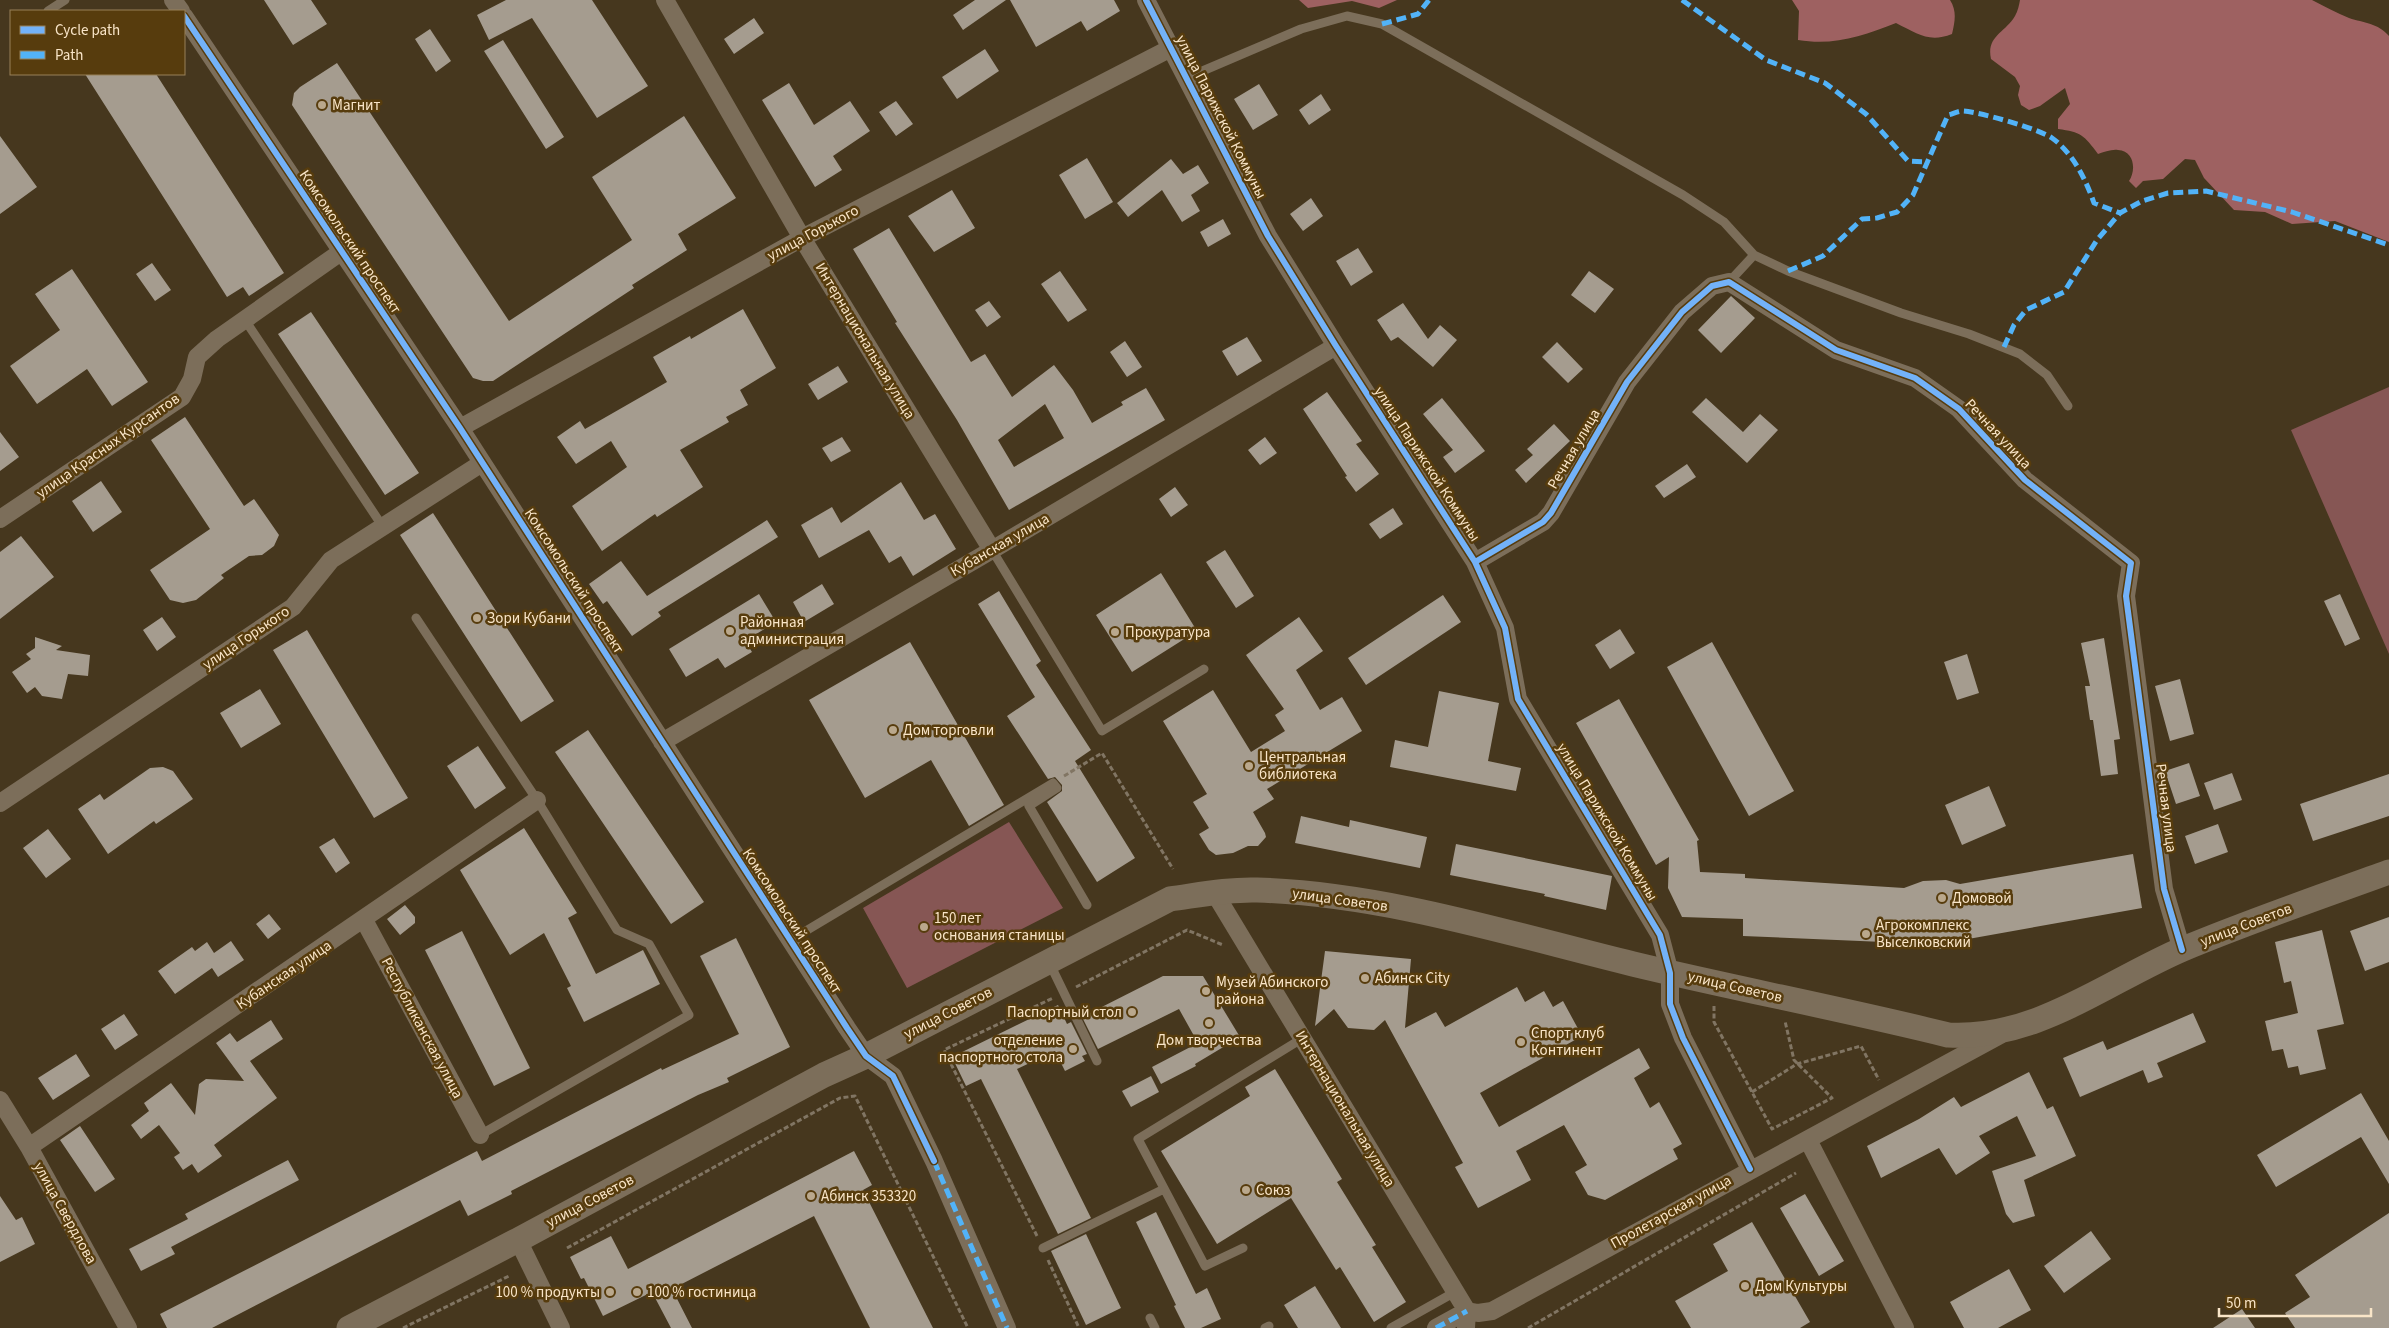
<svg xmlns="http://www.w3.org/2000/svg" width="2389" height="1328" viewBox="0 0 2389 1328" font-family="'Source Sans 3',sans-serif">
	<rect width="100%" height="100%" fill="#46371e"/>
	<path fill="#865654" d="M2389,387V654L2291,430Z
		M1009,822L1063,908L907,988L863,908Z"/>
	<path fill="#9e6161" d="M1299,0H1397L1379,8L1352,1L1308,8Z
		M1792,0H1950C1957,11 1955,21 1952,34C1929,43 1918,34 1896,23C1863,36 1834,46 1798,40L1799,11Z
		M2020,0H2312C2324,6 2337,13 2349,18C2364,23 2378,23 2389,36V242L2335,221L2292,224L2265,212L2234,210L2204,178L2195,160L2185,159L2163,179L2143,181L2136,188L2129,181C2136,171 2135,151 2118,150C2112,149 2104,152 2098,154C2084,135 2081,132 2058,129V119L2070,104L2065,88L2040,106L2029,110L2021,105L2018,95L2020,86L2015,77L1991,59C1986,36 2005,33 2015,16C2018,11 2019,5 2020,0Z"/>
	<path fill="#a59c8f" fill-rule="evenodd" d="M264,0H311L327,24L293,45Z
		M506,0H592L648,86L597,118L532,18L489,40L477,15Z
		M975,0H1006L963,30L953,15Z
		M1010,0H1114L1120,11L1087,31L1081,21L1036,47Z
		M754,18L764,33L734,54L724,39Z
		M430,29L451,61L436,72L415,39Z
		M503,40L564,137L546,149L484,51Z
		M985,49L999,71L957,99L942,77Z
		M337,63L509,321L632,240L592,177L684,116L736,198L678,234L687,250L632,285L634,288L493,381H483L473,378L292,105L294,93L300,87Z
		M85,74H156L284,273L249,296L243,287L227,297Z
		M789,83L814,125L850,101L870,131L833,156L842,170L815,187L762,100Z
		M1259,84L1278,115L1253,130L1234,99Z
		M1321,94L1331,110L1309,125L1299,110Z
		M896,101L913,124L896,136L879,112Z
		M0,136L37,187L0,214Z
		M1087,158L1113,202L1085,219L1059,175Z
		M1171,159L1183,174L1198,165L1209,183L1191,195L1200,211L1182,222L1162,190L1128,217L1117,203Z
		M952,190L975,228L934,252L908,216Z
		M1311,198L1323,216L1303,231L1290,214Z
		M1223,219L1231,234L1208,247L1200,232Z
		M889,228L971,362L985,354L1012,397L1054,365L1073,390L1092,423L1123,405L1121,402L1146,388L1165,420L1009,510L957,420L895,323L897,322L853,249ZM1045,404L1064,438L1014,467L998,440Z
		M1358,248L1373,272L1351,286L1336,261Z
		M152,263L171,290L155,301L136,274Z
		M72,269L148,382L112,406L87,369L37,404L10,366L60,330L35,294Z
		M1060,271L1087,310L1068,322L1041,284Z
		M1589,271L1614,289L1595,313L1571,295Z
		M1731,296L1755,318L1721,353L1698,330Z
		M989,301L1001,317L987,327L975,310Z
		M1403,303L1428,339L1440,325L1457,340L1433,367L1398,337L1391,341L1377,320Z
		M743,309L776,368L740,390L748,405L726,417L729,422L680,450L703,487L657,517L655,514L602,551L572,506L627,467L611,441L576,464L557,437L580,421L585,429L667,382L653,357L690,336L691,339Z
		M311,312L419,473L385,495L278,334Z
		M1247,337L1262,361L1237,376L1222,351Z
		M1125,341L1142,367L1127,377L1110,352Z
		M1557,342L1583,369L1568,383L1542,357Z
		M838,366L848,382L818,400L808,384Z
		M1327,392L1362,441L1356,444L1379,474L1356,492L1345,477L1347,476L1303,409Z
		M1442,398L1485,451L1455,473L1443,457L1453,450L1423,414Z
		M1706,398L1743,432L1760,414L1778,430L1747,463L1692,412Z
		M185,417L244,506L254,499L279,535L274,546L262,555L249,556L221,575L224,578L196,600L183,603L170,600L150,570L210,529L151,440Z
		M1554,424L1570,441L1526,483L1515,470L1533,455L1527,449Z
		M0,432L19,457L0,471Z
		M842,437L851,451L831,462L822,448Z
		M1265,437L1277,453L1260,465L1248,450Z
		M1687,464L1696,477L1664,498L1655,486Z
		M101,481L122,512L93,532L72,501Z
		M901,482L924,520L935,514L956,549L913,576L901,556L889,563L869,530L819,558L801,525L832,507L841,523Z
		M1175,487L1188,505L1171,517L1159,499Z
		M1393,508L1403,524L1380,539L1369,524Z
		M433,513L554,701L521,722L400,535Z
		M767,520L778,537L658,612L661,616L632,636L607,601L603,604L589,584L621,561L647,596Z
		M21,536L54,577L0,619V552Z
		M1225,550L1254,596L1236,608L1206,562Z
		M1161,573L1197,631L1132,672L1096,615Z
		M822,584L834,604L804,622L793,602Z
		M999,591L1041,661L1036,665L1091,750L1075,761L1135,858L1097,882L1047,802L1062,791V785L1055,777L1048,779L1007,716L1035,697L978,604Z
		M759,594L776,622L745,641L752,652L725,668L718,658L686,677L669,649Z
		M2340,594L2360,639L2345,646L2324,601Z
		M1443,595L1461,622L1366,685L1348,658Z
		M162,617L176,637L157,651L143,630Z
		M1299,617L1323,651L1296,670L1320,710L1342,697L1362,731L1314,760L1316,750L1308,764L1267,789L1274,799L1253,812L1265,833L1266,837L1258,846H1248L1233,853L1216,855L1209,850L1199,834L1209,828L1193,802L1207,794L1163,721L1213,690L1251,752L1285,731L1275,715L1284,709L1246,655Z
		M1620,629L1635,653L1610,669L1595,645Z
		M307,630L408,798L374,818L273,650Z
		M35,637L62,646L56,650L90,655L88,676L68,674L62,699L42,696L35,687L27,693L12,672L31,659L26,654L35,648Z
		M2104,638L2120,739L2114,740L2118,774L2101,776L2093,720H2090L2085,686H2090L2081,643Z
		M910,642L1004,805L969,826L931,760L865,798L809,700Z
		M1712,642L1794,791L1749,816L1667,667Z
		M1967,654L1979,693L1957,700L1944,662Z
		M2180,679L2194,734L2170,741L2155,686Z
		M260,689L281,724L241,748L220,713Z
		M1439,691L1499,703L1488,761L1521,768L1516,791L1390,767L1395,740L1428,747Z
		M1619,699L1699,840L1697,841L1700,872L1745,874V878L1904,888L1923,881L1946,880L1960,884L2133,854L2142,908L1957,941L1941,949L1919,948L1907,943L1743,936V919L1682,917L1668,888L1669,857L1656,865L1576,723Z
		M588,730L704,902L671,924L555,752Z
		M478,746L506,788L475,809L447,766Z
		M2189,763L2200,796L2176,804L2165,771Z
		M163,767L173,771L193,799L156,824L154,821L108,854L78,809L100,794L104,800L150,768Z
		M2232,773L2242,800L2214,810L2204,783Z
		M2389,774V816L2313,841L2300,804Z
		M1989,786L2006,826L1962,845L1945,805Z
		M1301,816L1349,827L1350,820L1427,837L1420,868L1295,843Z
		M2218,824L2228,852L2195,864L2185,836Z
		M524,828L577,913L568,918L596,974L643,950L660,984L584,1022L567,988L571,986L544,933L510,955L460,870Z
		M48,829L71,859L46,878L23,848Z
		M334,838L350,863L336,873L319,847Z
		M1456,844L1612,876L1606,910L1544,896L1545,894L1450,875Z
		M405,905L415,917V923L400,935L387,919Z
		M269,914L281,929L268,939L256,924Z
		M2389,917V962L2365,971L2350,931Z
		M2322,930L2344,1024L2317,1030L2326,1069L2300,1075L2298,1066L2288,1068L2283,1049L2272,1051L2265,1021L2298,1013L2291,981L2284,983L2275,942Z
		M462,931L530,1068L494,1086L425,950Z
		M736,938L790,1047L727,1078L729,1082L698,1095L511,1191L512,1194L468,1216L460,1200L212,1328H167L160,1314L477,1151L482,1161L661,1068L662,1070L739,1034L700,956Z
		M231,941L244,960L218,977L212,968L175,994L158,971L192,947L195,951L207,942L214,953Z
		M1325,951L1411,959L1405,1028L1436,1012L1445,1027L1517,987L1525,1002L1544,991L1553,1007L1563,1001L1582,1036L1480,1093L1499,1127L1639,1048L1650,1068L1634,1078L1650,1108L1659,1102L1682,1144L1673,1149L1678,1159L1605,1200L1588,1195L1575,1172L1587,1165L1564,1125L1516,1151L1531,1180L1478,1208L1455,1167L1463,1163L1385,1020L1374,1030L1348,1028L1334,1009L1315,1026Z
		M1163,976H1203L1240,1037L1195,1064L1196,1066L1161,1084L1152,1067L1198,1043L1179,1009L1098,1049L1082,1017Z
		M1058,1005L1067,1024L1071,1022L1087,1054L1082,1056L1085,1061L1065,1071L1055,1051L1017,1069L1091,1218L1058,1234L981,1079L966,1086L952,1057Z
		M2193,1013L2206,1042L2157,1063L2163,1077L2148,1083L2143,1070L2080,1097L2063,1058L2103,1041L2107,1050Z
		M124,1014L138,1035L115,1050L101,1029Z
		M271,1020L283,1039L250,1061L277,1098L214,1145L222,1156L198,1173L192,1164L183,1170L174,1157L180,1153L159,1125L141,1139L131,1125L149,1111L144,1103L171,1083L195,1115L199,1084L206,1079L244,1081L216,1043L230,1033L237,1042Z
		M76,1054L90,1076L53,1100L38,1078Z
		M1275,1069L1342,1179L1337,1182L1376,1245L1372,1247L1406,1302L1374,1322L1340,1267L1336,1270L1291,1198L1217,1244L1161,1151L1250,1096L1245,1087Z
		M2029,1072L2047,1109L2053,1106L2076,1156L2024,1180L2035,1216L2013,1223L2006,1214L1992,1171L2036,1156L2017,1116L1979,1136L1990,1153L1956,1175L1939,1148L1881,1178L1867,1146L1919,1119L1954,1097L1961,1107Z
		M1151,1076L1159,1092L1131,1107L1122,1091Z
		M2361,1093L2389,1141V1184L2361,1137L2276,1187L2257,1155Z
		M80,1126L115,1179L95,1192L60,1140Z
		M854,1151L872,1185L863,1190L933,1328H870L814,1216L672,1289L692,1328H671L652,1292L603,1316L584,1278L581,1279L570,1257L611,1236L628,1269Z
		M288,1160L299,1180L171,1247L175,1254L141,1271L129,1249L188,1219L185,1214Z
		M1805,1194L1844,1261L1819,1276L1780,1208Z
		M0,1196L16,1220L22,1217L35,1244L0,1262Z
		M1156,1212L1196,1294L1207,1288L1221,1319L1201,1328H1185L1174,1306L1176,1305L1136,1222Z
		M2389,1213V1328H2295L2285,1313L2310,1297L2295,1275Z
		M1752,1222L1810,1322L1800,1328H1691L1675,1301L1728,1271L1713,1244Z
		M2091,1231L2111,1259L2064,1293L2044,1266Z
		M1086,1234L1121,1308L1086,1325L1051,1251Z
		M2009,1269L2031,1310L1998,1328H1964L1950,1302Z
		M1315,1286L1341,1328H1298L1284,1305Z
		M2242,1309L2255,1328H2213Z"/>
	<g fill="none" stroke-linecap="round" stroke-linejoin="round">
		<path stroke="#817563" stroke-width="3" stroke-dasharray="5 2.5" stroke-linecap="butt" d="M1064,776L1102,753L1173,869
			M1076,987L1187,930L1223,945
			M1714,1006V1022L1772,1129L1832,1098L1794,1060L1785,1021
			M1752,1092L1797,1064L1861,1046L1879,1080
			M1037,1236L944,1050L1053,998
			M567,1248L840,1098L855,1096L968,1328
			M1048,1260L1079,1328
			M403,1328L509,1276
			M1528,1328L1796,1173"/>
		<path stroke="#7c6e5a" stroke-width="9" d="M48,11L65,0
			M1186,78L1301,29L1347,16L1382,24L1683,195L1724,222L1754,255L1788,271L1901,313L1969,334L2020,354L2047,375L2068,406
			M1729,282L1754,255
			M245,320L383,527
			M992,550L1102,731L1204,669
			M416,618L537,800L617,930L649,944L689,1015L480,1135
			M789,941L1053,783L1057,788L1029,806L1087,905
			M1049,962L1097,1061
			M1043,1248L1164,1189
			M1243,1248L1205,1266L1138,1139L1303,1038
			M1150,1318L1155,1328
			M1265,1328L1269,1326
			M1391,1328L1455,1292"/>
		<path stroke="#7c6e5a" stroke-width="18" d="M173,0L181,11
			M665,0L802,238L992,550
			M1146,0L1268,236L1336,346L1475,562L1505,628L1518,699L1660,935L1670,973V1004L1683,1038L1750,1169
			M184,16L460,428L847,1028L866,1056L893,1076L934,1161L1007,1328
			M460,428L802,238L1171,48
			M0,519L182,397L192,379L197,357L217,339L341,252
			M1475,562L1543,522L1551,513L1627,382L1682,312L1712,286L1729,282L1836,350L1915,378L1959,409L2025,480L2131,563L2126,596L2164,889L2182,950
			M662,742L992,550L1336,346
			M0,803L293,607L331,560L482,463
			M1214,892L1467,1311L1466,1328
			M364,920L480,1135
			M0,1100L29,1147L128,1328
			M1808,1140L1905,1328
			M29,1147L537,800
			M518,1240L561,1328
			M1436,1328L1467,1311L1478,1313L1492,1311L2000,1035"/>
		<path stroke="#7c6e5a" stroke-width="25" d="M349,1328L518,1240L824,1075L866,1056L1170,899C1199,895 1228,889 1257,890C1385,894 1510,934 1633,964C1737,989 1843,1009 1948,1035C2036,1040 2106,982 2183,949C2250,921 2320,897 2389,872"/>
		<path stroke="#52b3f8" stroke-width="5" stroke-dasharray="10 5" stroke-linecap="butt" d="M1682,0L1766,60L1825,83L1866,114L1908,161L1928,162
			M1382,24L1418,14L1429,0
			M1788,271L1823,256L1862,219L1877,218L1897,212L1913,195L1948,115C1953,114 1958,111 1963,111C1980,112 2039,129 2052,138C2073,153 2086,180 2094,203L2120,213
			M2004,347L2014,325L2026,310L2064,292L2097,240L2120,213L2142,201L2168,193L2206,191L2292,212L2389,245
			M934,1161L1007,1328
			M1436,1328L1467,1311"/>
		<g stroke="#573c0d" stroke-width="9">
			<path id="cycleway" d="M1146,0L1268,236L1336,346L1475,562L1505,628L1518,699L1660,935L1670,973V1004L1683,1038L1750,1169
				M184,16L460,428L847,1028L866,1056L893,1076L934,1161
				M1475,562L1543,522L1551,513L1627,382L1682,312L1712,286L1729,282L1836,350L1915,378L1959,409L2025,480L2131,563L2126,596L2164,889L2182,950"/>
		</g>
		<use href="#cycleway" stroke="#73b2f8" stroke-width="6"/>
	</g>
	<g fill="#baa88c" stroke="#573c0d" stroke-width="2">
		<circle cx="322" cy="105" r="5"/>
		<circle cx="477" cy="618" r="5"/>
		<circle cx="730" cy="631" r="5"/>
		<circle cx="1115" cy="632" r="5"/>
		<circle cx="893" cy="730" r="5"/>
		<circle cx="1249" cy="766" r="5"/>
		<circle cx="1942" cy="898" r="5"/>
		<circle cx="924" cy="927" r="5"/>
		<circle cx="1866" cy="934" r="5"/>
		<circle cx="1365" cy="978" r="5"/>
		<circle cx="1206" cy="991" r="5"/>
		<circle cx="1132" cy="1012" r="5"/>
		<circle cx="1209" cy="1023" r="5"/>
		<circle cx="1521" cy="1042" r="5"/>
		<circle cx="1073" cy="1049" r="5"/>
		<circle cx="1246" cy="1190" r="5"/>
		<circle cx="811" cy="1196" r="5"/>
		<circle cx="1745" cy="1286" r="5"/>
		<circle cx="610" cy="1292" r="5"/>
		<circle cx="637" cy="1292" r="5"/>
	</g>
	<g text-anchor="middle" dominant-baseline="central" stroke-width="5" stroke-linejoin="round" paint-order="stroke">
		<g font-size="15" fill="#f9e5c8" stroke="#573c0d" text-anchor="start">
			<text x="332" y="105">Магнит</text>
			<text x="487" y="618">Зори Кубани</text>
			<text x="740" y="622">Районная<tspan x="740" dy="17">администрация</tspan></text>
			<text x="1125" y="632">Прокуратура</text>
			<text x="903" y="730">Дом торговли</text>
			<text x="1259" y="757">Центральная<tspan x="1259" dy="17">библиотека</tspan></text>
			<text x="1952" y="898">Домовой</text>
			<text x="934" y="918">150 лет<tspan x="934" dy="17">основания станицы</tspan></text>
			<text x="1876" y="925">Агрокомплекс<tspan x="1876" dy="17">Выселковский</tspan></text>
			<text x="1375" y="978">Абинск City</text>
			<text x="1216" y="982">Музей Абинского<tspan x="1216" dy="17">района</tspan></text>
			<text x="1122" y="1012" text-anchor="end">Паспортный стол</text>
			<text x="1531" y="1033">Спорт клуб<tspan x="1531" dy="17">Континент</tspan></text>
			<text x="1063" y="1040" text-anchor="end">отделение<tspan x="1063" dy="17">паспортного стола</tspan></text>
			<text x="1209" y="1040" text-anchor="middle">Дом творчества</text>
			<text x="1256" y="1190">Союз</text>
			<text x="821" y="1196">Абинск 353320</text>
			<text x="1755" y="1286">Дом Культуры</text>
			<text x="600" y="1292" text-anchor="end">100 % продукты</text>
			<text x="647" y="1292">100 % гостиница</text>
		</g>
		<g font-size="15" fill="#f9e5c8" stroke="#573c0d">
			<text transform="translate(1221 117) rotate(63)">улица Парижской Коммуны</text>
			<text transform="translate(813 233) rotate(-28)">улица Горького</text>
			<text transform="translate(350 242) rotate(56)">Комсомольский проспект</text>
			<text transform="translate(865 341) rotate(59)">Интернациональная улица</text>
			<text transform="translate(1998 434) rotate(47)">Речная улица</text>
			<text transform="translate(108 446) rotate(-35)">улица Красных Курсантов</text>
			<text transform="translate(1574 449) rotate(-60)">Речная улица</text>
			<text transform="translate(1427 464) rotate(57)">улица Парижской Коммуны</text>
			<text transform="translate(1000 545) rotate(-30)">Кубанская улица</text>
			<text transform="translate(574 581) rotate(57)">Комсомольский проспект</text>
			<text transform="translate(246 638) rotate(-34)">улица Горького</text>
			<text transform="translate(2166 808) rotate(83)">Речная улица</text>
			<text transform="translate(1607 822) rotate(59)">улица Парижской Коммуны</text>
			<text transform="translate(1340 900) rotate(8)">улица Советов</text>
			<text transform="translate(792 921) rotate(57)">Комсомольский проспект</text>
			<text transform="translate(2246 925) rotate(-21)">улица Советов</text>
			<text transform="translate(284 975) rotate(-34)">Кубанская улица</text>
			<text transform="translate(1735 987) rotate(13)">улица Советов</text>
			<text transform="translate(948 1013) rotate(-27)">улица Советов</text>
			<text transform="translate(422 1028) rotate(62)">Республиканская улица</text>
			<text transform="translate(1345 1109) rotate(59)">Интернациональная улица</text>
			<text transform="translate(590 1201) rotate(-28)">улица Советов</text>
			<text transform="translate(1671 1212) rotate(-29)">Пролетарская улица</text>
			<text transform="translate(65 1213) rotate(61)">улица Свердлова</text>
		</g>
	</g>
	<rect x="10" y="10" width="175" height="65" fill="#573c0d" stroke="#988058"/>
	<rect x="20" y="26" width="25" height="8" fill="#73b2f8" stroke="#988058"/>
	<text x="55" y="35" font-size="15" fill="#f9e5c8">Cycle path</text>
	<rect x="20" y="51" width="25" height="8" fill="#52b3f8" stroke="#988058"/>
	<text x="55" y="60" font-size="15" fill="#f9e5c8">Path</text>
	<path d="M2219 1308v8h152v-8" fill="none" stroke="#f9e5c8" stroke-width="2.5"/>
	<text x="2226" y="1308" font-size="15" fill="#f9e5c8" stroke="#573c0d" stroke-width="4" paint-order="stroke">50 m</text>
</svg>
